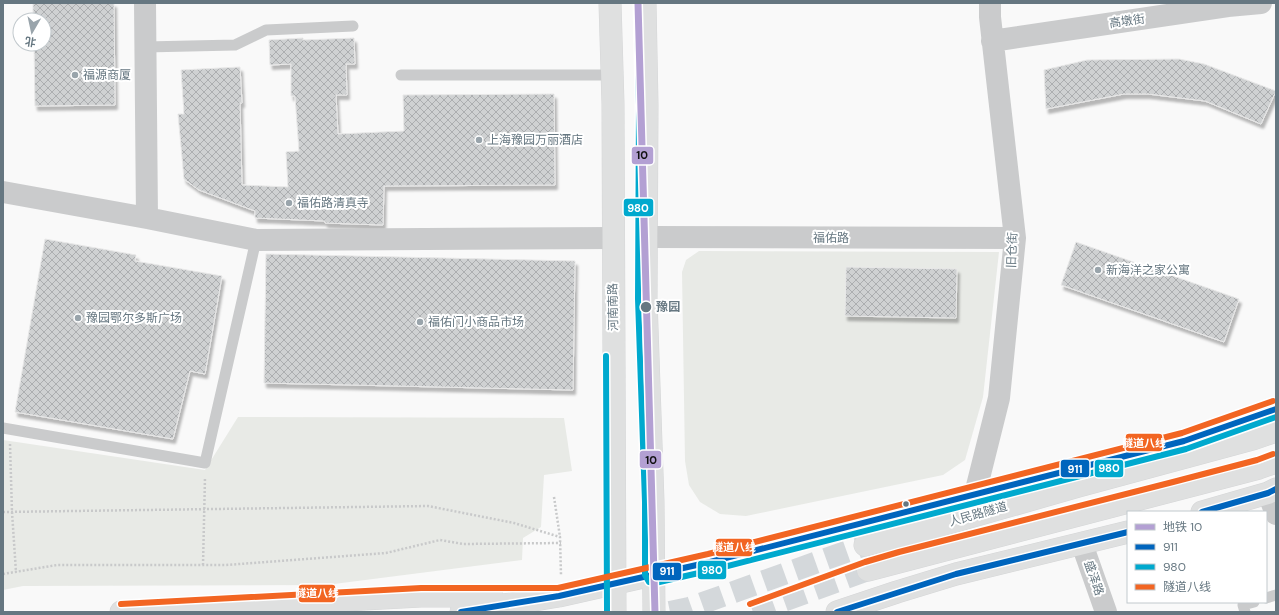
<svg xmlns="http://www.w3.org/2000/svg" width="1279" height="615" viewBox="0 0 1279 615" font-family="'DM Sans','Noto Sans SC',sans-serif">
	<defs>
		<pattern id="building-cross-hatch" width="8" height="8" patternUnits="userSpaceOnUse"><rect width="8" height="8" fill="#cfd1d2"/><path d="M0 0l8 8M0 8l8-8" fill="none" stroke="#acaeb0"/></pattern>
		<filter id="shadow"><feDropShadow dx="2.5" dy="4.5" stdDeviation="1" flood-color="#0004"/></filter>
	</defs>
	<rect width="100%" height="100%" fill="#f9f9f9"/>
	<path fill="#e8eae6" d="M699,251L999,252L983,397L965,460L943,475L746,516L720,514L700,502L689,485L685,461L682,272L686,260Z
		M238,417L564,418L572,471L544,475L541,527L523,538L522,560L326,585L23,586L3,590V440L205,470Z"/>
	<path fill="url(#building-cross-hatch)" stroke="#e8e8e8" filter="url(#shadow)" d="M33,3H114L115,105L35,106L34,44H44V20H33Z
		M303,38V40L354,38L355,64H346L347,95H336L338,134L404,131L403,95L554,94L555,185L384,186L383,225L325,223V221L255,218V211L199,190L184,179L178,114H184L181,70L240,67L242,103H240L242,185L288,187L286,152L299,151L295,96H291V64L270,65L269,40Z
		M1179,59L1204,64L1276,91L1261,124L1205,101L1148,94H1124L1046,109L1044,70L1087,60Z
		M45,239L136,255L135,261L222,276L205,374L190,371L173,439L15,412Z
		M1076,242L1239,299L1224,342L1061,285Z
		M266,254L575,261L573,390L264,383Z
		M846,267L957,269L956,318L845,316Z"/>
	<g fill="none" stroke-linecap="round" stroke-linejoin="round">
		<path stroke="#d4d8db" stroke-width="22" stroke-dasharray="22 11" stroke-linecap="butt" d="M670,612L689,608L865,545
			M753,612L868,570"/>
		<g stroke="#d5d6d7" stroke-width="23">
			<path id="secondary" d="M610,3L613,104L615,612
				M645,3L647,105L646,299L653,502L654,612
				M1202,512L1268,493L1276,489
				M865,545L935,527L1079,486L1253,439L1276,431
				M868,570L1259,468L1276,462
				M121,612L421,596H492
				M461,612L559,596L710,562L1184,441L1276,409
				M837,612L897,592L956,574L1128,532"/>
		</g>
		<path stroke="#c8c9ca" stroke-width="2.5" stroke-dasharray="2 2" stroke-linecap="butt" d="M10,444L12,512L16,572
			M554,497L560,537
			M3,512L428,506L514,523L560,537L561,575
			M203,565L205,477
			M3,574L57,565H226L386,553L440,540L463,544L561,543"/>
		<path stroke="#cacbcc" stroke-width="11" d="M145,47L235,45L266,30L353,26
			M401,75H612
			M3,428L205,463L256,240
			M1266,598L1276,595
			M1245,612L1243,605L1254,602"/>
		<path stroke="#cacbcc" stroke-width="22" d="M145,3L147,218
			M992,41L1228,6L1261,3
			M3,192L147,218L256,240L613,238
			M647,237L1015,238
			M975,494L999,398L1015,238L990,17V3
			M1082,544L1106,612"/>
		<path stroke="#cacbcc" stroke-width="22" d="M1268,493L1276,514"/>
		<use href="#secondary" stroke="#dfe0e0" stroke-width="22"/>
		<g stroke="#fff" stroke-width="9">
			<path id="bus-1" d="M1202,512L1268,493L1276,489
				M461,612L559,596L710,562L1184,441L1276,409
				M837,612L956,574L1128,532"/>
		</g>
		<g stroke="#fff" stroke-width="9">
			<path id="bus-2" d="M637,3L639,105L638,299L645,502V575L649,582L655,583L712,570L1186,449L1276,417
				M606,356L607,612"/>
		</g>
		<g stroke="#fff" stroke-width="9">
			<path id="bus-3" d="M121,604L421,588H558L708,554L1182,433L1273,401
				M750,604L865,562L899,552L1173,482L1257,460L1273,454"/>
		</g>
		<use href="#bus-1" stroke="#0065bd" stroke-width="6"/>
		<use href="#bus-2" stroke="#00a9ce" stroke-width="6"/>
		<use href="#bus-3" stroke="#f26522" stroke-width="6"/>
		<g stroke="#fff" stroke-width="10">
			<path id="metro-1" d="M638,3L655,612"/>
		</g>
		<use href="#metro-1" stroke="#b3a0d3" stroke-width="7"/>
	</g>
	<g fill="#99a4ab" stroke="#fff" stroke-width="1.5">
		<circle cx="75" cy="75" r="4"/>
		<circle cx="479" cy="140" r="4"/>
		<circle cx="289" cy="203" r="4"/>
		<circle cx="1098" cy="270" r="4"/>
		<circle cx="78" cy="318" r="4"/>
		<circle cx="420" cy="322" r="4"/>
	</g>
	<g fill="#667781" stroke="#fff" stroke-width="1.5">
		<circle cx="646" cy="307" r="6"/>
		<circle cx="906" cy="504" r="3.5"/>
	</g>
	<g text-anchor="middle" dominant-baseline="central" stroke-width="4" stroke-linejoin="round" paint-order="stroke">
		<g font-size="12" fill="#667781" stroke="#fff">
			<text transform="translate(1127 21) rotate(-8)">高墩街</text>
			<text x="831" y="238">福佑路</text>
			<text transform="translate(1012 250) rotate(-88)">旧仓街</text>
			<text transform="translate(613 307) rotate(-91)">河南南路</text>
			<text transform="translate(978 514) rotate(-16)">人民路隧道</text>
			<text transform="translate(1094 578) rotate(71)">盛泽路</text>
		</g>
		<g font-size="12" fill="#667781" stroke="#fff" text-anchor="start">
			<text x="83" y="75">福源商厦</text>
			<text x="487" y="140">上海豫园万丽酒店</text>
			<text x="297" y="203">福佑路清真寺</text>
			<text x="1106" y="270">新海洋之家公寓</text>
			<text x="86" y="318">豫园鄂尔多斯广场</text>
			<text x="428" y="322">福佑门小商品市场</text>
		</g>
		<g font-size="12" font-weight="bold" fill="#667781" stroke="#fff" text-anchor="start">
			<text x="656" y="307">豫园</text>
		</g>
	</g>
	<g stroke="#fff" stroke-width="1.5">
		<rect x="631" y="146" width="23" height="19" rx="4" fill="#b3a0d3"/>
		<rect x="623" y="198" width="31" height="19" rx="4" fill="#00a9ce"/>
		<rect x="1125" y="433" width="38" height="19" rx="4" fill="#f26522"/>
		<rect x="639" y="450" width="23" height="19" rx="4" fill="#b3a0d3"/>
		<rect x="1094" y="459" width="30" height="19" rx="4" fill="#00a9ce"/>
		<rect x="1060" y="459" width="30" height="19" rx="4" fill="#0065bd"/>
		<rect x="715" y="538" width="38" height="19" rx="4" fill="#f26522"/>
		<rect x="697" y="560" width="30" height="20" rx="4" fill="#00a9ce"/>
		<rect x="652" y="562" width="30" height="19" rx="4" fill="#0065bd"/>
		<rect x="298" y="584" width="38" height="19" rx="4" fill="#f26522"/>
	</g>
	<g font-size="11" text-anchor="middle" font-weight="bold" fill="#fff">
		<text x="638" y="212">980</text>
		<text x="1144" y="447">隧道八线</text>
		<text x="1109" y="472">980</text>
		<text x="1075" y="473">911</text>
		<text x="734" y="551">隧道八线</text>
		<text x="712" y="574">980</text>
		<text x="667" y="575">911</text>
		<text x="317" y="597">隧道八线</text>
	</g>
	<g font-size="11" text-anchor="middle" font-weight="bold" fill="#111">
		<text x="642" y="159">10</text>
		<text x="651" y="464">10</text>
	</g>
	<rect width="1279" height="615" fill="none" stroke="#667781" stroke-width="8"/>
	<rect x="1127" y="511" width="140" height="92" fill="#ffffff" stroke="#c2c9cd"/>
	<rect x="1135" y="524" width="20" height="6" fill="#b3a0d3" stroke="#c2c9cd"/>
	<text x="1163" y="531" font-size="12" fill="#667781">地铁 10</text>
	<rect x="1135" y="544" width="20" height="6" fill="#0065bd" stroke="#c2c9cd"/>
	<text x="1163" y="551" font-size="12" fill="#667781">911</text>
	<rect x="1135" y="564" width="20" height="6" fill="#00a9ce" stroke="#c2c9cd"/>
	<text x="1163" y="571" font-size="12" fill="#667781">980</text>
	<rect x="1135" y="584" width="20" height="6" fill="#f26522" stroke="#c2c9cd"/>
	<text x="1163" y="591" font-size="12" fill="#667781">隧道八线</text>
	<g transform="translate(32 32) rotate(189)"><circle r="19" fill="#ffffff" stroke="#c2c9cd"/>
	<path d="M0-3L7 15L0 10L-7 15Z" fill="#99a4ab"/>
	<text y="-6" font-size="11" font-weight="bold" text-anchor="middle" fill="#667781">北</text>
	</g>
</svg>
